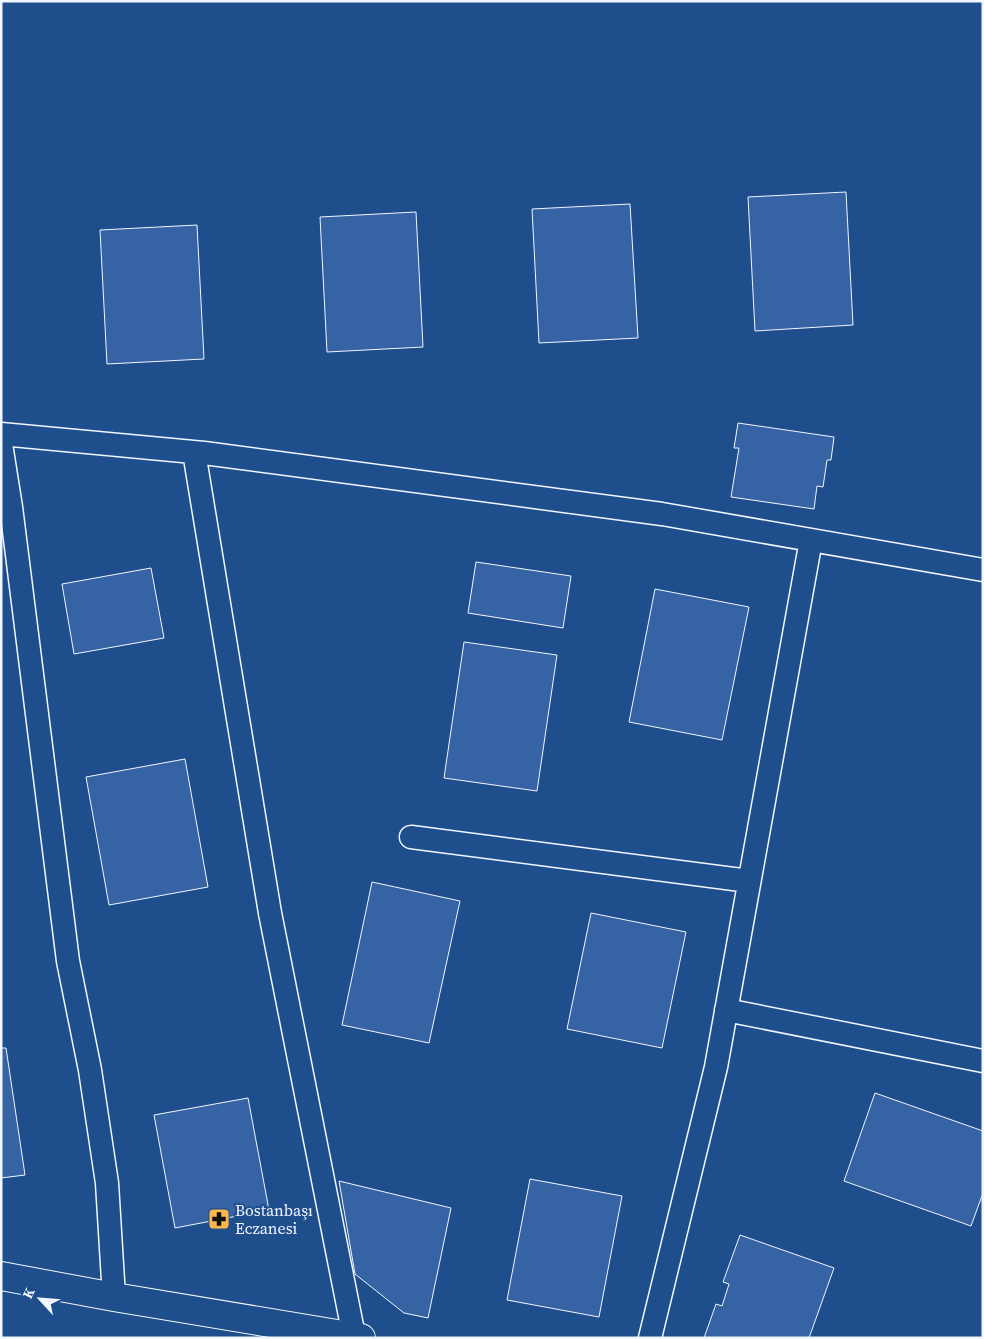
<svg xmlns="http://www.w3.org/2000/svg" width="984" height="1339" viewBox="0 0 984 1339" font-family="'Source Serif 4',serif">
	<rect width="100%" height="100%" fill="#1f4e8c"/>
	<path fill="#3563a3" stroke="#f2f6ff" d="M846,192L853,325L755,331L748,197Z
		M630,204L638,338L539,343L532,209Z
		M416,212L423,347L327,352L320,217Z
		M197,225L204,359L107,364L100,230Z
		M738,423L834,437L831,460H827L823,487L817,486L814,509L731,497L739,448H734Z
		M476,562L571,576L563,628L468,613Z
		M151,568L164,638L74,654L62,584Z
		M655,589L749,607L722,740L629,722Z
		M464,642L557,655L537,791L444,778Z
		M185,759L208,887L109,905L86,777Z
		M372,882L460,901L429,1043L342,1025Z
		M591,913L686,932L662,1048L567,1029Z
		M1,1048H6L25,1175L1,1178Z
		M875,1093L983,1131V1193L971,1226L844,1181Z
		M248,1098L269,1210L175,1228L154,1115Z
		M530,1179L622,1196L599,1317L507,1300Z
		M339,1181L451,1208L428,1318L404,1313L355,1274Z
		M740,1235L834,1268L809,1338H704L716,1304L722,1306L729,1284L723,1282Z"/>
	<g fill="none" stroke-linecap="round" stroke-linejoin="round">
		<g stroke="#f2f6ff" stroke-width="25">
			<path id="minor" d="M1,434L204,453L662,514L983,570
				M1,444L11,507L68,961L90,1070L107,1183L114,1297
				M194,452L270,913L354,1336
				M411,837L749,881
				M726,1010L983,1061
				M650,1338L716,1067L811,540"/>
		</g>
		<g stroke="#f2f6ff" stroke-width="30">
			<path id="secondary" d="M1,1276L114,1297L361,1338"/>
		</g>
		<use href="#minor" stroke="#1f4e8c" stroke-width="22"/>
		<use href="#secondary" stroke="#1f4e8c" stroke-width="28"/>
	</g>
	<defs>
		<g id="pharmacy-square" transform="scale(1.125)"><rect x="-9" y="-9" width="18" height="18" rx="4" fill="#ffb74d" stroke="#1f4e8c"/><path d="M-2-6h4v4h4v4h-4v4h-4v-4h-4v-4h4Z" fill="#111"/></g>
	</defs>
	<g fill-rule="evenodd">
		<use href="#pharmacy-square" x="219" y="1219"/>
	</g>
	<g text-anchor="middle" dominant-baseline="central" stroke-width="4" stroke-linejoin="round" paint-order="stroke">
		<g font-size="16" fill="#f2f6ff" stroke="#1f4e8c" text-anchor="start">
			<text x="235" y="1210">Bostanbaşı<tspan x="235" dy="18">Eczanesi</tspan></text>
		</g>
	</g>
	<rect width="984" height="1339" fill="none" stroke="#f2f6ff" stroke-width="5"/>
	<g transform="translate(40 1299) rotate(296)" stroke="#1f4e8c" stroke-width="4" paint-order="stroke">
	<path d="M0-4L9 19L0 12L-9 19Z" fill="#f2f6ff"/>
	<text y="-8" font-size="14" font-weight="bold" text-anchor="middle" fill="#f2f6ff">K</text>
	</g>
</svg>
